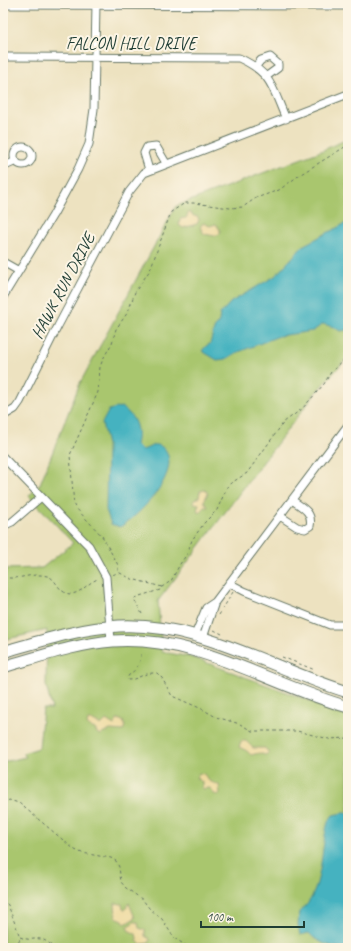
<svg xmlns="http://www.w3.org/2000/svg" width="351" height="951" viewBox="0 0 351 951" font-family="Caveat,sans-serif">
	<rect width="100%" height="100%" fill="#fcf5e5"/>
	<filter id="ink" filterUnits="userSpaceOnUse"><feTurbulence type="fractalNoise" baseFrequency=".025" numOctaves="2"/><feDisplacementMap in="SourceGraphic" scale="8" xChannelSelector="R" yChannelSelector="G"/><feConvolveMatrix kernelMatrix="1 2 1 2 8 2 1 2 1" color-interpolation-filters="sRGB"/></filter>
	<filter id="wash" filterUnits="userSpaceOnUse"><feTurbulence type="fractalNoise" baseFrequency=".012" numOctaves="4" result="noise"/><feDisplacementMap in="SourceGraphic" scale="16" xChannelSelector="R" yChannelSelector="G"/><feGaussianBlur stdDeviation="0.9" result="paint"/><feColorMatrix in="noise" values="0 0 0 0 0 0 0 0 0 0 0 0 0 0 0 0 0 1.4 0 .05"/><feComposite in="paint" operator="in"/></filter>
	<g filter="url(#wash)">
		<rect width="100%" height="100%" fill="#ede2c0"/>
		<path fill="#a9c66e" stroke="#648251" d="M348,139V357L316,392L158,601L162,652L191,657L348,715V948H3V762L26,757L23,753L39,748L43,709H52L46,685L47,630L3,640V569L42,568L73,543L29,496L40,484L80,383L176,206L321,151Z"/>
		<path fill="#eeda9e" stroke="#868c69" d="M189,212L194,216L198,217L199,220L197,224L183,228L179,225L180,219L186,218Z
			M203,223L210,226L216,224L220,230V234L215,236L204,234L200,227Z
			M205,490L208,493L204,501L208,507H204L199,513L197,510L199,504L194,503V500L199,497L200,491Z
			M118,719L123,721L125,726L123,731L110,730L100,735L97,733L95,729L88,726L87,723L88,720H91L101,725L106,720L114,725Z
			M241,741H246L253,748H265L269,753L265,755L259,753L251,755L247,751L239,747Z
			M199,773L204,774L209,781L219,785L220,793L218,795L214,794L210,788L202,789V782L196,778Z
			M115,903L122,904L123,909L125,910L127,908V905L129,903L135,918L125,924L123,920L116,917Z
			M134,922H138L139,928L145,930V936L150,939L149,943L141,944L138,942L136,934L128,930V926Z"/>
		<path fill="#44b2c0" stroke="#32787a" d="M348,222V330L340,331L334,327L323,324L313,331L279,336L236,353L226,359L217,360L202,351L206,346L210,344L214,329L219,321L220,314L231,302L275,276L304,245Z
			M121,407C135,415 140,430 136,445L142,450C146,449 150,447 153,445C157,444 162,446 164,449C184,471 138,517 120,527L111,524L106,510L107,445L102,423L109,410Z
			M342,813H348V948C335,948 318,944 309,933L300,935L298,925L299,912C324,895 320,848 328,822L333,815Z"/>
	</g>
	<g filter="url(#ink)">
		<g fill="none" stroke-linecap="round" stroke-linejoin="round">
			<g stroke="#677765" stroke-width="9">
				<path id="minor" d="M3,57L239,58C272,73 272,87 286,119
					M256,66L261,60L270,57L278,64V68L267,76
					M14 156a9 9 0 1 1 18 0a9 9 0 1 1-18 0Z
					M3,167L16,161
					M149,170L144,153L147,147L156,146L166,163
					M3,262L19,271
					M3,297L53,215L78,169L89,144L94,109L96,3
					M3,416L15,409L20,402L58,326L129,192L144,173L348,94
					M3,457L89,546L106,577L111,641
					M280,516L297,527L305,529L310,526C313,512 303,508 292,500
					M3,526L12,522L41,497
					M229,583L244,591L330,625H348
					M195,635L206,608L215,602
					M203,638L215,602L348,425"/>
			</g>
			<g stroke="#677765" stroke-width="11">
				<path id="tertiary" d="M3,4L348,5"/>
			</g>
			<g stroke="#677765" stroke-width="13">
				<path id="primary" d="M3,652C41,641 79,628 119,626C200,622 272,669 348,692
					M3,667C39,657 75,644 113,641C197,635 270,685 348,707"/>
			</g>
			<path stroke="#677765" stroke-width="1" stroke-dasharray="3 3" stroke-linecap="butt" d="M113,575L118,572
				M3,577C18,581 32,572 47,576C57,578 58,594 71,594C82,593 88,582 98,579
				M162,587L132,579L118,572V565L102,536L74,506L70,455L98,392L100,367L103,359L112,343L116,329L128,312L135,292L150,270L171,212L185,203H194L230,208L243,207L256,198L279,190L301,174L348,145
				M142,614L134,599L136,597L160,590L162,587L171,581L180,564L187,554L192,540L205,522L217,510L228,485L247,473L284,422L302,409L324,384L331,372L348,356
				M219,615L233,592
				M214,630L224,635
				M141,654C141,663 136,670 128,676V680C137,680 144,672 157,673L162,678L172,696L202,709L216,717L240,724L252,731H297L329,739L348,738
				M282,657L315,670
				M3,804L9,800L19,803L75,850L82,853L111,858L116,861L119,867L121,882L126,888L143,900L149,908L162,919L174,938L190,948
				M3,899L8,905L20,937C37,944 36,931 55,948
				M17,948L20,938"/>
			<use href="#minor" stroke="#fff" stroke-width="7"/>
			<use href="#tertiary" stroke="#fff" stroke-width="9"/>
			<use href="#primary" stroke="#fff" stroke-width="11"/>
		</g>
	</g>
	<g text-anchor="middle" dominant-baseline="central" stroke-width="4" stroke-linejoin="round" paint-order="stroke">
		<g font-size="17" fill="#1f3d34" stroke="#fcf5e5">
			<text x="131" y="43">FALCON HILL DRIVE</text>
			<text transform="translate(63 286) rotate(-62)">HAWK RUN DRIVE</text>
		</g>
	</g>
	<rect width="351" height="951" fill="none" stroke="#fcf5e5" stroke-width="16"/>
	<path d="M201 921v6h103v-6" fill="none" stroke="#1f3d34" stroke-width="2"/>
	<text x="207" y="921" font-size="12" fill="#1f3d34" stroke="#fcf5e5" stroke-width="3" paint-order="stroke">100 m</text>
</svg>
